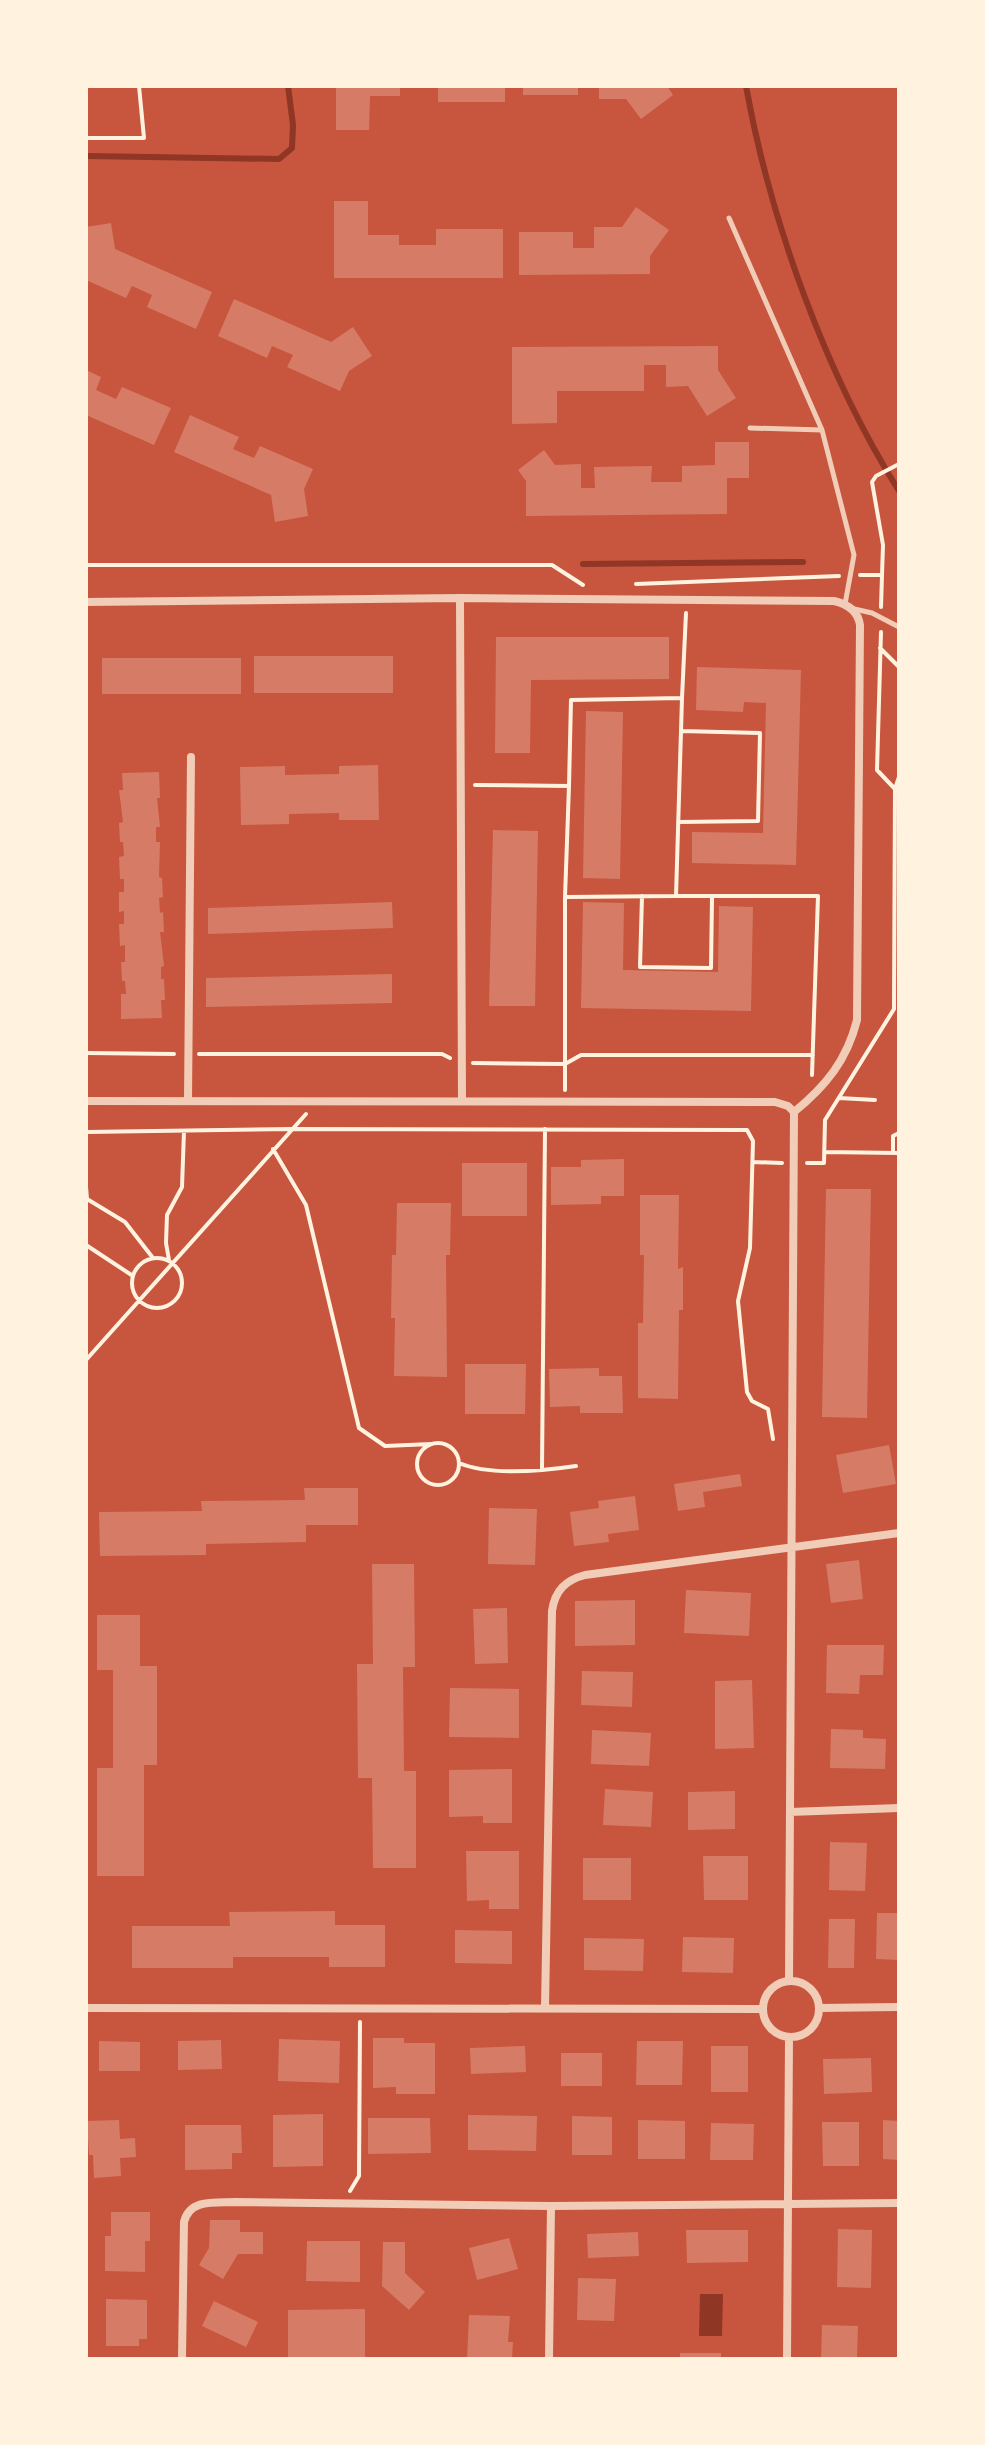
<svg xmlns="http://www.w3.org/2000/svg" width="985" height="2445" viewBox="0 0 985 2445" font-family="Raleway,sans-serif">
	<rect width="100%" height="100%" fill="#c8553d"/>
	<path fill="#8f3625" d="M700,2294H723L722,2336H699Z"/>
	<g fill="none" stroke-linecap="round" stroke-linejoin="round">
		<path stroke="#8f3625" stroke-width="6" d="M746,86C770,220 826,375 899,491
			M86,156L279,159L292,148L293,125L288,86
			M583,564L803,562"/>
	</g>
	<path fill="#d67c66" d="M336,86H400V96H370L369,130H336Z
		M438,86H505V102H438Z
		M523,86H578V95H523Z
		M599,86H667L673,95L641,119L626,99H599Z
		M334,201H368V235H399V245H436V229H503V278H334Z
		M636,207L669,230L650,256V274L519,275V232H573V248H594V227H622Z
		M111,223L115,249L212,292L196,329L147,307L152,295L132,286L126,298L86,280V227Z
		M234,299L331,342L353,327L372,356L349,371L340,391L287,367L293,355L272,346L267,358L218,336Z
		M718,346V370L736,398L707,416L688,386L666,387V365H644V391H557V423L512,424V347Z
		M86,370L101,377L96,390L116,399L122,387L171,408L154,445L86,415Z
		M190,415L239,437L233,449L254,458L260,446L313,469L304,489L308,516L275,522L271,495L174,452Z
		M715,442H749V478H727V514L526,516V481L518,470L544,450L555,465L581,464V488H595L594,467L652,466L651,482H682V466L715,465Z
		M496,637H669V679L531,680L530,753H495Z
		M254,656H393V693H254Z
		M102,658H241V694H102Z
		M697,667L801,670L796,865L692,863V832L763,833L766,703L744,702L743,712L696,710Z
		M586,711L623,712L620,879L583,878Z
		M378,765L379,820H339V813L289,814V824L241,825L240,767L285,766V775L339,774V766Z
		M159,772L160,798H157L160,827H156V842H160L159,877L162,878L163,897L159,898L160,913L163,912L164,932H160L164,966L161,967V979H164L165,1000H161L162,1018L121,1019V994H126L125,981H122L121,962H125V945L120,946L119,924H124V911L119,912V892H124V879H120L119,857L124,856L123,842H120L119,823L123,822L119,790H123L122,773Z
		M493,830L538,831L535,1006H489Z
		M392,902L393,928L208,934V908Z
		M583,902L624,903L623,970L718,972L719,906L753,907L751,1011L581,1008Z
		M392,974V1003L206,1007V978Z
		M624,1159V1196H601V1204L551,1205V1167H581V1160Z
		M462,1163H527V1216H462Z
		M826,1189H871L867,1418L822,1417Z
		M640,1195H679L678,1269L683,1267V1310H679L678,1399L638,1398V1323H643L644,1255H640Z
		M397,1203H451L450,1255H446L447,1377L394,1376L395,1318H391L392,1255H396Z
		M465,1364H526L525,1414H465Z
		M599,1368V1376H622L623,1413H580V1406L550,1407L549,1369Z
		M889,1445L896,1484L843,1493L836,1455Z
		M740,1474L742,1486L703,1492L705,1507L678,1511L674,1484Z
		M304,1488H358V1525H306V1542L206,1544V1555L100,1556L99,1512L202,1511L201,1501L305,1500Z
		M635,1496L639,1530L608,1534L609,1542L574,1546L570,1512L599,1508L598,1501Z
		M489,1508L537,1509L535,1565L488,1564Z
		M859,1560L863,1599L831,1603L826,1564Z
		M372,1564H414L415,1667H403L404,1771H416V1868H373L372,1778H358L357,1664H373Z
		M686,1590L751,1593L749,1636L684,1633Z
		M635,1600V1645L575,1646V1601Z
		M507,1608L508,1663L475,1664L473,1609Z
		M97,1615H140V1666H157V1765H144V1876H97V1768H113V1670H97Z
		M827,1645H884L883,1675H860L859,1694L826,1693Z
		M582,1671L633,1672L632,1707L581,1705Z
		M752,1680L754,1748L715,1749V1681Z
		M450,1688L519,1689V1738L449,1737Z
		M831,1729L863,1730V1738L886,1739L885,1769L830,1768Z
		M592,1730L651,1733L649,1766L591,1764Z
		M512,1769V1823H483V1816L449,1817V1770Z
		M605,1789L653,1792L651,1827L603,1825Z
		M735,1791V1829L688,1830V1792Z
		M830,1842L867,1843L865,1891L829,1890Z
		M466,1851H519V1909H489V1900L467,1901Z
		M703,1856H748V1900H704Z
		M583,1858H631V1900H583Z
		M335,1911V1925H385V1967H329V1957H233V1968H132V1926H230L229,1912Z
		M877,1913H899V1960L876,1959Z
		M829,1919H855L854,1968H828Z
		M455,1930L512,1931V1964L455,1963Z
		M683,1937L734,1938L733,1973L682,1972Z
		M584,1938L644,1939L643,1971L584,1970Z
		M373,2038H404V2043H435V2094H396V2087L373,2088Z
		M279,2039L340,2041L339,2083L278,2081Z
		M221,2040L222,2069L178,2070V2041Z
		M99,2041L140,2042V2071H99Z
		M637,2041H683L682,2085H636Z
		M525,2046L526,2072L471,2074L470,2048Z
		M711,2046H748V2092H711Z
		M561,2053H602V2086H561Z
		M871,2058L872,2092L824,2094L823,2059Z
		M323,2114V2166L273,2167V2115Z
		M468,2115L537,2116L536,2151L468,2150Z
		M572,2116L612,2117V2155H572Z
		M368,2118H430L431,2153L368,2154Z
		M119,2120L120,2139L135,2138L136,2157L120,2158L121,2176L94,2178L93,2155H89L87,2121Z
		M638,2120L685,2121V2159H638Z
		M883,2120L899,2121V2160L883,2159Z
		M822,2122H859V2166H823Z
		M711,2123L754,2124L753,2160H710Z
		M185,2125H241L242,2153H232V2169L185,2170Z
		M111,2212H150V2241H145V2272L105,2271V2236H111Z
		M210,2220H240V2232H263V2254H238L223,2279L199,2265L209,2248Z
		M838,2229L872,2230L871,2288L837,2287Z
		M686,2230H748V2262L687,2263Z
		M638,2232L639,2256L588,2258L587,2234Z
		M509,2238L518,2269L477,2280L469,2248Z
		M307,2241H360V2282L306,2281Z
		M383,2242H405V2273L425,2292L409,2310L382,2286Z
		M578,2278L616,2279L614,2321L577,2320Z
		M106,2299L147,2300V2339H139V2346H106Z
		M214,2301L258,2322L246,2347L202,2326Z
		M365,2309V2359H288V2310Z
		M469,2315L510,2316L508,2342H513L512,2359H467Z
		M822,2325L858,2326L857,2359H821Z
		M680,2353H721V2359H680Z"/>
	<g fill="none" stroke-linecap="round" stroke-linejoin="round">
		<path stroke="#fff3e0" stroke-width="4" d="M86,138H144L139,86
			M86,565H552L583,585
			M860,575H882L881,607
			M882,575L883,545L872,482L876,476L899,464
			M636,584L839,576
			M880,648L899,667V777L895,789
			M682,698L686,613
			M475,785L569,786L571,700L682,698L676,896L565,897L569,786
			M678,822L758,821L760,733L681,731
			M642,896L640,967L711,968L712,897
			M676,896H818L812,1075
			M86,1053L174,1054
			M199,1054H442L450,1058
			M473,1063L565,1064L581,1055H813
			M565,1090V897
			M839,1098L875,1100
			M86,1132L291,1129L747,1130L753,1141L750,1248L738,1301L747,1392L752,1401L768,1409L773,1439
			M273,1149L306,1205L359,1428L385,1446L431,1444
			M824,1152L899,1153
			M893,1153V1136L899,1133
			M753,1162L782,1163
			M807,1163H824L825,1120L894,1009L895,789L877,770L881,632
			M86,1187L87,1199L125,1222L153,1258
			M86,1245L133,1276
			M132 1283a25 25 0 1 1 50 0a25 25 0 1 1-50 0Z
			M169,1260L166,1243L167,1215L182,1187L184,1131
			M86,1360L306,1114
			M417 1464a21 21 0 1 1 42 0a21 21 0 1 1-42 0Z
			M459,1463C490,1476 542,1471 576,1466
			M542,1470L545,1129
			M350,2191L359,2176L360,2022"/>
		<path stroke="#f1ccb7" stroke-width="5" d="M729,218L822,430L854,555L845,604
			M750,428L822,430
			M850,608L872,613L899,627"/>
		<path stroke="#f1ccb7" stroke-width="8" d="M460,598L462,1100
			M86,602L460,598L834,601C847,604 858,611 860,625L857,1020C847,1060 826,1086 794,1112
			M86,1101L775,1102L788,1106L794,1112
			M188,1101L191,757
			M790,1812L899,1808
			M789,1981L794,1112
			M763 2009a28 28 0 1 1 56 0a28 28 0 1 1-56 0Z
			M86,2008L763,2009
			M545,2008L552,1611C555,1590 566,1580 585,1575L899,1533
			M819,2008L899,2007
			M182,2359L184,2222C190,2198 216,2203 236,2202L551,2206L899,2203
			M549,2359L551,2206
			M787,2359L789,2037"/>
	</g>
	<rect width="985" height="2445" fill="none" stroke="#fff3e0" stroke-width="176"/>
</svg>
